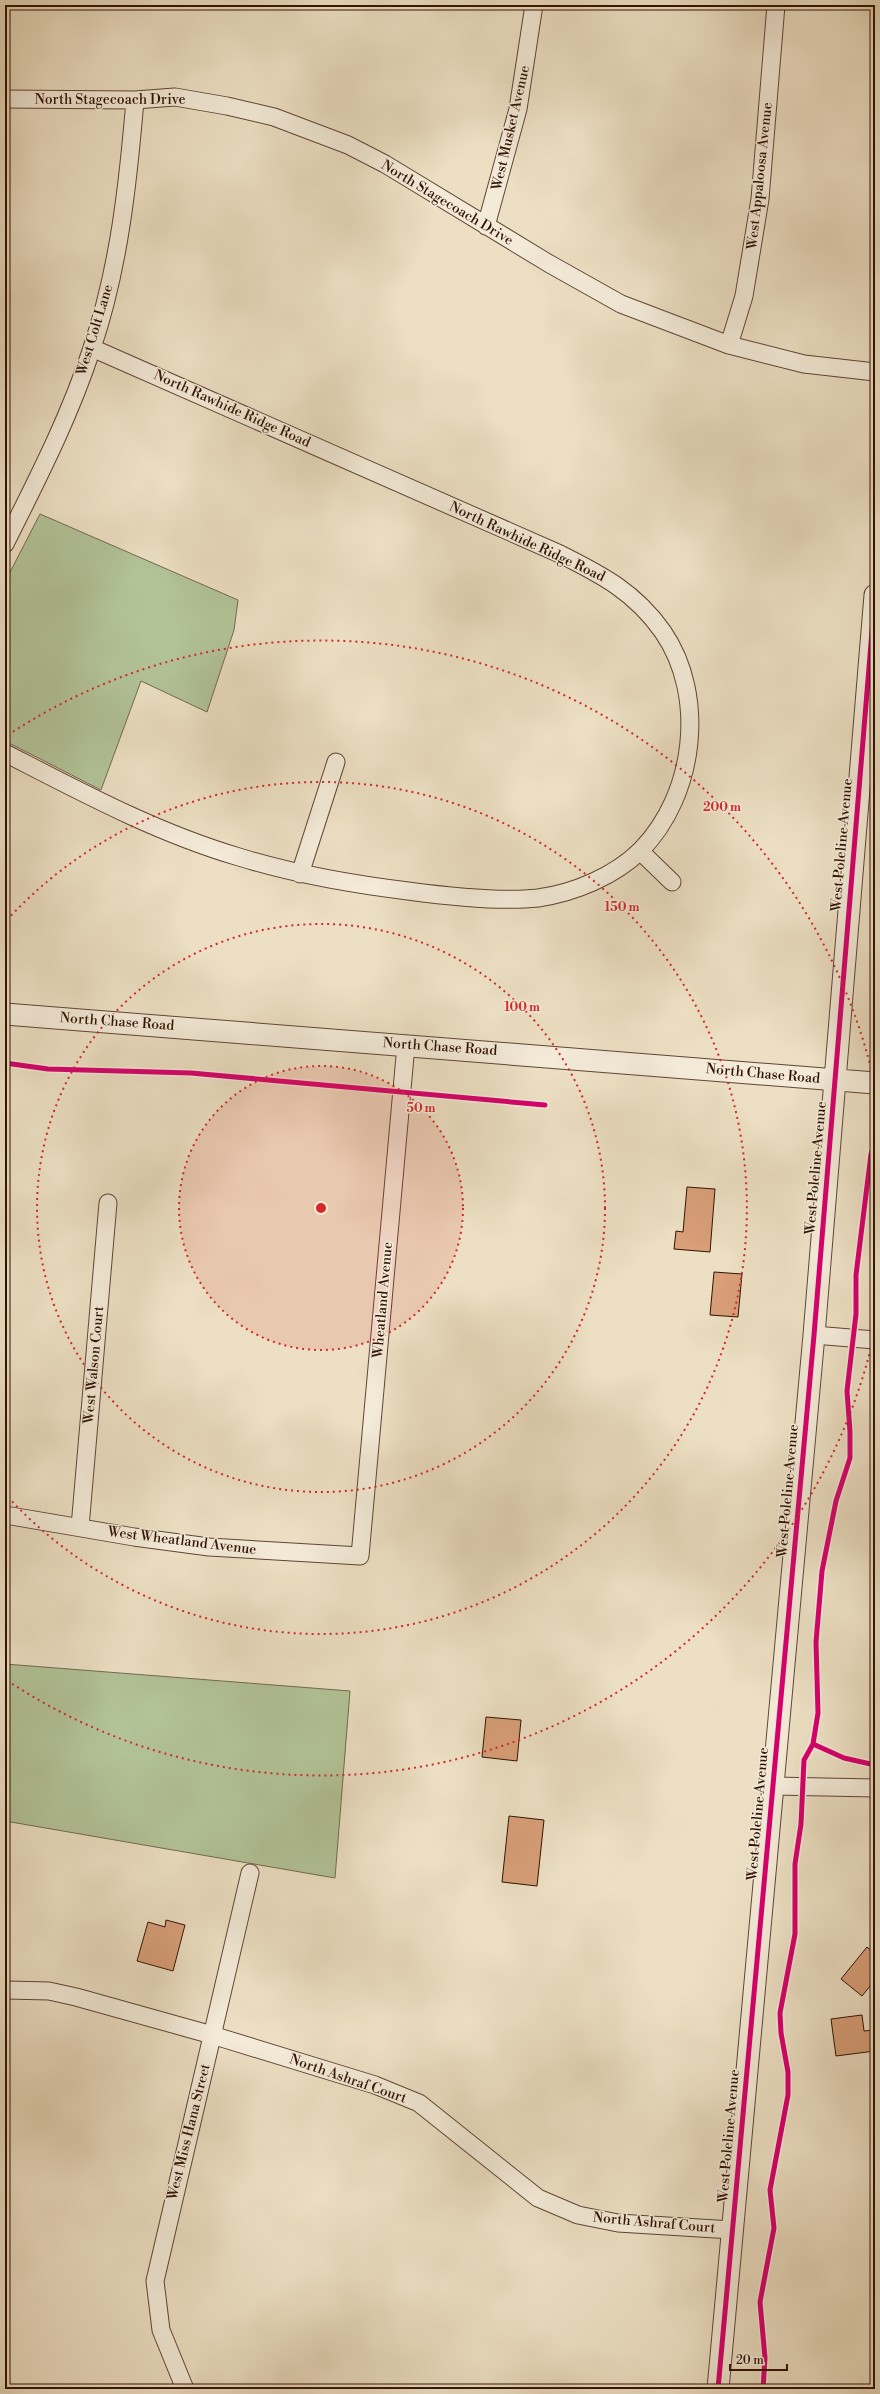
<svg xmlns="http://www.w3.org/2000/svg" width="880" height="2394" viewBox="0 0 880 2394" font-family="'Libre Bodoni',serif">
	<rect width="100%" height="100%" fill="#ecdfc3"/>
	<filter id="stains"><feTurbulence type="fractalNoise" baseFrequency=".005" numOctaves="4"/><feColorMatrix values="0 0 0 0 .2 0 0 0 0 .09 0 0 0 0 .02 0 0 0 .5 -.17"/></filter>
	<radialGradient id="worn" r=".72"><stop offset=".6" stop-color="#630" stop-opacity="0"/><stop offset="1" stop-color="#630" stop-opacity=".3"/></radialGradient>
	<path fill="#b2c398" stroke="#726a4e" d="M40,514L238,600L234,630L207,712L141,681L101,790L5,741V582Z
		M5,1664L350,1691L335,1878L5,1821Z"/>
	<path fill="#d89f79" stroke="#321203" d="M687,1187L715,1189L710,1252L674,1249L676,1231L683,1232Z
		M714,1272L742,1274L738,1317L710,1315Z
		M486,1717L521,1720L517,1761L482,1757Z
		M509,1816L544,1820L537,1886L502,1882Z
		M166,1920L185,1925L173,1971L137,1961L148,1922L165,1927Z
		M867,1947L875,1954V1980L862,1996L841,1979Z
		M862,2015L864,2031L875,2030V2051L836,2056L831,2019Z"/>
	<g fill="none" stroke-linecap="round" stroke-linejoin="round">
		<g stroke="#604533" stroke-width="19">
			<path id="minor" d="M5,99L135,100L175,97L227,106L274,117L348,145L385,164L548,263L621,304L729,345L804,364L875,372
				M486,226L518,109L534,5
				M729,345L744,296L760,199L776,5
				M5,544C37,480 70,416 92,348C119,268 128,184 135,100
				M5,753C81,792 157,833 239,857C294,874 350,884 408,891C445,896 501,902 538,898C574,893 615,876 641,850C695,795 707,696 663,632C635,592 602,575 560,554L92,348
				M640,851L672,882
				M300,874L336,762
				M814,1335L875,1340
				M5,1515L134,1537L209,1547L360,1556L406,1045
				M80,1527L108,1203
				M773,1786L875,1788
				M6,1990L49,1991L76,1997L212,2035L375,2085L419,2103L538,2198L578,2215L618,2223L732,2230
				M185,2389L161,2330L155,2281L250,1873"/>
		</g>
		<g stroke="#604533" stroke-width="23">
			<path id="tertiary" d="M5,1014L875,1083
				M718,2389L814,1335L875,595"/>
		</g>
		<use href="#minor" stroke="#f3ead8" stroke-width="17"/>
		<use href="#tertiary" stroke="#f3ead8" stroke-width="21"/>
		<g stroke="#f3ead8" stroke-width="8">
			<path id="cycleway" d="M5,1063L48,1069L191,1073L545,1105
				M813,1744L844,1758L875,1765
				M718,2389L814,1335L875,595
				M763,2389L765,2358L760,2302L774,2228L770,2190L788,2095V2072L781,2033L780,2013L795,1934V1864L801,1824L804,1760L813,1744L818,1713L816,1642L822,1571L836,1501L850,1458V1432L847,1391L856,1314V1275L871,1154L875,1142"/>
		</g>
		<use href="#cycleway" stroke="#d6006c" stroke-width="5"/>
	</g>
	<circle cx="321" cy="1208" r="142" fill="#d62828" fill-opacity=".12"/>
	<g fill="none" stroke="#d62828" stroke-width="2" stroke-dasharray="2 4">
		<circle cx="321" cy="1208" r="142"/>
		<circle cx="321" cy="1208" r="284"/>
		<path d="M7 920A426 426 0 1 1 7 1496"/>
		<path d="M875 1331A567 567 0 0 1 8 1681M8 735A567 567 0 0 1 875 1085"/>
	</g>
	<g text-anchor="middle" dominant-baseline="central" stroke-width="3" stroke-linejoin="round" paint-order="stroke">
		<g font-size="14" fill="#321203" stroke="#f3ead8">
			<text x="110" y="100">North Stagecoach Drive</text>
			<text transform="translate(511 128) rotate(-77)">West Musket Avenue</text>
			<text transform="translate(760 176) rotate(-84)">West Appaloosa Avenue</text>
			<text transform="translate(447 203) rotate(31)">North Stagecoach Drive</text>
			<text transform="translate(95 330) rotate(-73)">West Colt Lane</text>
			<text transform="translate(232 409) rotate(24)">North Rawhide Ridge Road</text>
			<text transform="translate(527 542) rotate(25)">North Rawhide Ridge Road</text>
			<text transform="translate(842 845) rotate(-85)">West Poleline Avenue</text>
			<text transform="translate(117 1022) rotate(4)">North Chase Road</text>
			<text transform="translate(440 1047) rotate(4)">North Chase Road</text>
			<text transform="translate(763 1074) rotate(5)">North Chase Road</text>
			<text transform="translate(816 1168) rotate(-85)">West Poleline Avenue</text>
			<text transform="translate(383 1300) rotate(-85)">Wheatland Avenue</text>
			<text transform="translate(94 1365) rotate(-85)">West Walson Court</text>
			<text transform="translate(788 1491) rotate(-85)">West Poleline Avenue</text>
			<text transform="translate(182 1541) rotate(7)">West Wheatland Avenue</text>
			<text transform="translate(758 1814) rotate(-85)">West Poleline Avenue</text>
			<text transform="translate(348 2079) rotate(19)">North Ashraf Court</text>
			<text transform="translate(189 2132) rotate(-76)">West Miss Hana Street</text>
			<text transform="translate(729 2136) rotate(-85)">West Poleline Avenue</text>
			<text transform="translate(654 2223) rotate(5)">North Ashraf Court</text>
		</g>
	</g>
	<circle cx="321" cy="1208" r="6" fill="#d62828" stroke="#f3ead8" stroke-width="2"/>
	<g font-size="12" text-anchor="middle" font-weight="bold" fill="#d62828" stroke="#f3ead8" stroke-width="3" stroke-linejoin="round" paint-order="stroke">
		<text x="722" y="811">200 m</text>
		<text x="622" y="911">150 m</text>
		<text x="522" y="1011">100 m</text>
		<text x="421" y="1112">50 m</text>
	</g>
	<rect width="880" height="2394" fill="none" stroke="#ecdfc3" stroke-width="20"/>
	<rect x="6" y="6" width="868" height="2382" fill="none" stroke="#321203" stroke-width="2"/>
	<rect x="10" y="10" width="860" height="2374" fill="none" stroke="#321203"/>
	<path d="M730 2364v6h57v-6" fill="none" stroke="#321203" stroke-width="2"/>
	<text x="736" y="2364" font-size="12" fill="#321203" stroke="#f3ead8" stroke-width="3" paint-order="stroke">20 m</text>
	<rect width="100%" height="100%" filter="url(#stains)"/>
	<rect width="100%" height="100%" fill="url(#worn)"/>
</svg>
